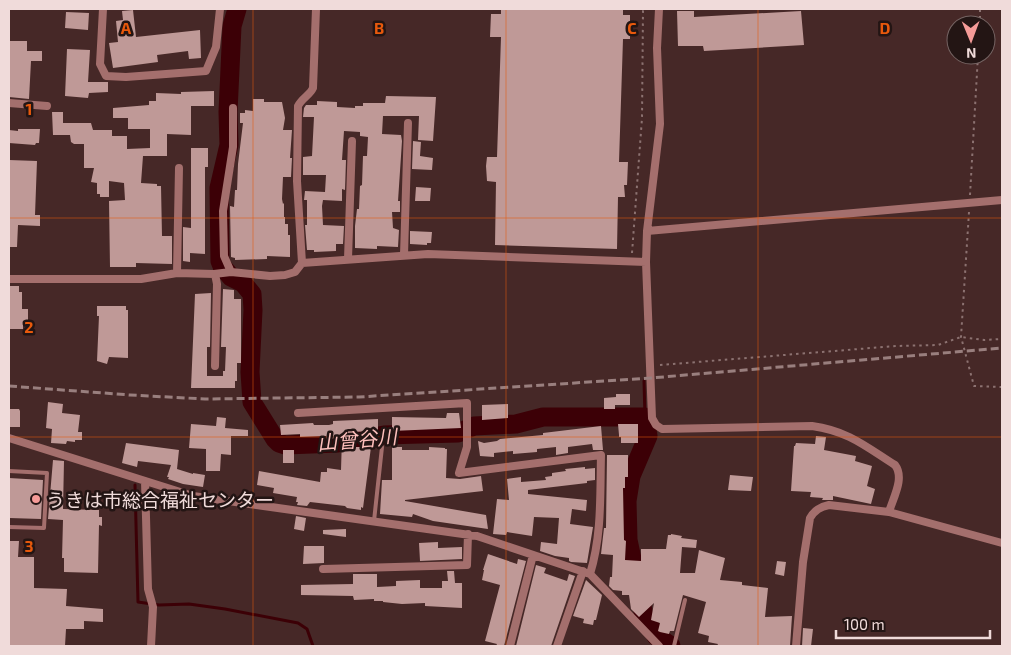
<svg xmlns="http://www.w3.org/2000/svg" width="1011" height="655" viewBox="0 0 1011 655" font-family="'Exo 2','Noto Sans JP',sans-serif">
	<rect width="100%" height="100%" fill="#462827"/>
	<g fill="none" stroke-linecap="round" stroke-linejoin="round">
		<path stroke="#3c0006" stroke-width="3" d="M644,381L645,417
			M135,485L138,602L159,605L189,604L225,609L298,623L307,629L313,646"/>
		<path stroke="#3c0006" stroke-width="19" d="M237,9L232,26L228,112L229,145L219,188L220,261L222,266L231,277L243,283L252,294L253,310L250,372L252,402L275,439L279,443L285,445L338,443L384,435L458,433L474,426L516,424L543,417H645L648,436L631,476L627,501L628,540L644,616L656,636L671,646"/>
	</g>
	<path fill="#bf9997" d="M501,9H623V15H630V39H623L619,162H628L627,185H624L625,197H618L617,249L495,245L496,182L487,181L486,166L487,157H497L501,37H490L491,14H501Z
		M133,10L136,37L200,30L201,58L189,59L188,51L157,55L158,62L113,68L109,43L118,42L116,21L123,20L122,11Z
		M677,11H694V17L801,11L804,45L704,51L703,46H678Z
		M66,12L89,13L88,30L65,28Z
		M9,41H27V51H42V61H31L29,99L9,97Z
		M67,49L90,50L88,82H108V92L89,93L88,98L65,96Z
		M214,91V106H191V135L167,134V156H143L141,183L157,184V186H161L162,236H172V264L136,263V267H110L109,201L125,200L124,183L109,181V197H100V194H97V183L91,182L94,168H84V144H74L71,142L70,135H53L52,112H63V123H91L93,130H112V136H127V149L150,148V129H128V118H113V108L149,105V101H156V93L181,94V92Z
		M386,96L436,97L433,141L418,140L419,116H383L382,134L401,135L402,141L398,201H400V212H392L393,228L399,230L398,247L377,246V249L355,248V226L357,209H359L360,186L362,185L363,156H367L368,137L360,136V132L344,131L342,160H346L345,190L342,189V201L323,200L322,206L323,225L344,226L343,244H336V251L314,252V250H307L305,225H307V200H304L305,191L325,192L326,175H303V157L312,156L314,117H303L304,108L306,105H317V101L337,102V107L355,108V106H363V103H385Z
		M253,99H264V102H282L285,118L283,130H292L290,158H292L291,177H283L282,199L283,204L284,203V217H285V224H288V235H290V257L267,256V259L235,260V258L231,257L230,206L234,207L235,190H237L238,164L243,123H240V113H245V110L253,111Z
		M18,129H40L39,143H36L35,145L9,143V130L18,131Z
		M413,141L421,142L420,156L433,158L432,170L412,169Z
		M191,148H208V167H205V254L190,253V262L183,261V227L191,228Z
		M9,160L37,161L35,215H40V226L18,225L17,247H9Z
		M416,187L431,188L430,201H415Z
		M410,231L432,232L431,243H427V245L410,244Z
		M9,286H19V292H22V309H28V325H23V329H9Z
		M223,289L234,290V299H241V363H237V381H235V388H191L195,294L211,293L210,347H207V376H223V371H225L226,347H221Z
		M97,306H126V310H128V358L109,357L107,364L97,361L99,316H97Z
		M616,394H630V405H615V409H604V398L616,397Z
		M48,402L63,404L62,413L80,415L78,432H82V440H75V442L67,441L66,444L51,443L52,429L46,428Z
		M508,404V418L482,420V405Z
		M9,409H19L20,411V427H9Z
		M447,413H459L461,428L392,431V417L446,418Z
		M217,417L226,418L225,428L248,430V436H231V455L221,454L220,471H206V449L189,448L191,424L216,426Z
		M378,419V431L350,432L351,447H371L363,508L361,507V510L347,508L345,506L310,502L307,506L297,505L298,502H296L297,497L273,493L274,488L257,485L259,471L320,482L321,472H327V468L341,470L342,438L326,439V436L300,437V434L281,435L280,425L313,423L314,425H329L333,424V421Z
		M618,424H638V443H621V437H619V435Z
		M601,426L603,450H593L592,444L568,447V453L556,455V447L537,449V452L513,454V451L494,453V457L480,456L478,441L484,443L497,441L500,439L543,435V433Z
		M816,436L826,437L824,450L856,456L855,461L872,466L867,486L875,489L871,504L833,496V500H822L823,498L810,497L811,492L791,491L794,446H795L796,443L815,444Z
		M126,443L179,450L177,469L193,474V473L205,475L203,487L183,484L168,479L169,477H167L171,465L138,461L137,467L122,463Z
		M392,447H402V450H429V447L445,448V449H447L446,478L460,479L481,476L483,491L405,500V501L486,515L488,529L433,521L413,514L412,517L380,514L382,480H392Z
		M283,450H294V463H283Z
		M607,455H628V477H625V488H623L624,540L626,541L625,560L641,561V549H666L668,535H671V534L682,536L681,538L697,540L696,548L682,547L680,573H695L699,550L725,558L720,580L742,582V585L768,588L765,617L792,616L790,646H717L718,644L708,642L709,636L698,633L706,602L683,595L674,631H670L669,634L660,632L658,631L660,623L651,620L654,603L639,617L631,609L629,595H622V591L613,590L609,586L610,577H612L613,555L601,554L604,528H606Z
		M53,460L64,461L63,509L99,510V517H102V526L99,525L98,573L64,572V558H62L63,520L48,519Z
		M585,467V469L595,468V480L587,481V483L528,490V494L587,500L586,511L572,509L570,524L593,527L587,563L571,562L569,561V558L555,556L540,551L541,542L557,544L559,518L534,517L532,536L507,532L506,535L493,534L497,499L509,500L507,479L521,477V482L546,480L545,477L552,476V473L566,471L565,469Z
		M730,475L753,477L751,491L728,490Z
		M9,478L43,480L41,519L9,518Z
		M296,516L306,518L304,531L294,529Z
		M346,529V537L323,534V530Z
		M9,541H19L18,557H34V588L67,589L66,606L103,609V622L84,621V629H66L65,646H9Z
		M438,542V548L462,547V559L420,561L419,543Z
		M304,546H324V563L303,564Z
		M488,554L517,564L518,559L526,561L504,646H496L497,644L485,641L500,585L482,580L484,570H483Z
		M777,561L786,562L784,576L775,574Z
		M536,565L546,568L544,573L567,581L569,574L575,576L551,646H516Z
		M447,571H454L455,583H462V608L425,606V603L402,604L383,602V601H374V599L354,600L353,596L301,595V585L353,584V574H377V587L396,586V581L420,580V588H442V581H448Z
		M586,580L602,595L596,620H594L593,625L583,623L584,619L573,616Z
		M803,628L813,629L811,646H802Z"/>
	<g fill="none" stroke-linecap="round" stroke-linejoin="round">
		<path stroke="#8c7271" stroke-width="2" stroke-dasharray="2.5 4" stroke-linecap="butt" d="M980,25V9
			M970,195L978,55
			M969,212L961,337L974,386L1002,387
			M632,253L642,118L643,9
			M660,365L896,346L938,345L961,337L984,340L1002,339"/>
		<path stroke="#a46f6d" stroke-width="4" d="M9,471L47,473L44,528L9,527
			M374,521L382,447
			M674,646L685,600"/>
		<path stroke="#a46f6d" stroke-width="8" d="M103,9L100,64L106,76L126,77L206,71L216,47L220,9
			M659,9L657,48L660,124L647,231L646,262L652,418L656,425L662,429L812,426C848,431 865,446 895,465C905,478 893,498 889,512
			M9,103L47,106
			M647,231L1002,200
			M404,255L408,123
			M348,259L352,141
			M302,263L428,254L646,262
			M231,272L224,256L223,211L233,147V108
			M177,273L179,168
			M9,279H141L177,273L214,274L231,272L270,276L285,275L295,272L302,263L297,181L298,106C302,98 310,95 313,88L316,9
			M215,366L217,284L215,274
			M298,413L467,403V447L459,473L601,455C600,495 602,535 590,574
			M9,438L193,496L477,536L590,574L659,646
			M145,481L148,589L153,607L151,646
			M323,569L467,565L468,534
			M510,646L533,555
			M557,646L583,571
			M796,646L803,562L810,518C815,510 820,507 829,505L889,512L1002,543"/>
		<path stroke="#997f7e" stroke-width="3" stroke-dasharray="8 4" stroke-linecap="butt" d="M9,386L130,395L205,399L359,397L651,378L1002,348"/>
	</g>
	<path fill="none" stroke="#e8590c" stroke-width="1" stroke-opacity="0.55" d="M253,9V646M506,9V646M758,9V646M9,218H1002M9,437H1002"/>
	<circle fill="#f59b98" stroke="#231514" stroke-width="2" cx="36" cy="499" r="5"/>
	<g text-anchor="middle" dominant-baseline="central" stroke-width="5" stroke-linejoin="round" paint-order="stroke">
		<g font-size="19" fill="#f0dbda" stroke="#231514" text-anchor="start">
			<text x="46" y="499">うきは市総合福祉センター</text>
		</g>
		<g font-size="20" font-style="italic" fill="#fdbfbb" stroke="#231514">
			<text transform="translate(357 439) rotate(-5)">山曾谷川</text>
		</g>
	</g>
	<g font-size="16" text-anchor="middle" font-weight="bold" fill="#e8590c" stroke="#231514" stroke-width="5" stroke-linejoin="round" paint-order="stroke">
		<text x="126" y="34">A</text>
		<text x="379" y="34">B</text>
		<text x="632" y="34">C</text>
		<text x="885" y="34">D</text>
		<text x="29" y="115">1</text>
		<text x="29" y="333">2</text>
		<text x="29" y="552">3</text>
	</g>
	<rect width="1011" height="655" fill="none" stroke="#f0dbda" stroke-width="20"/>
	<g transform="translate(971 40) rotate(179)"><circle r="24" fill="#231514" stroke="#756463"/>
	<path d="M0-4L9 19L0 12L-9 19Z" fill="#f59b98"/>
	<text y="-8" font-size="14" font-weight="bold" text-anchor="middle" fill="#f0dbda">N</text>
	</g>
	<path d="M836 630v8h154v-8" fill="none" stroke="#f0dbda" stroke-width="2.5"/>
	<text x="844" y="630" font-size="15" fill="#f0dbda" stroke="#231514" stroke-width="4" paint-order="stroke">100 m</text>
</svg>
